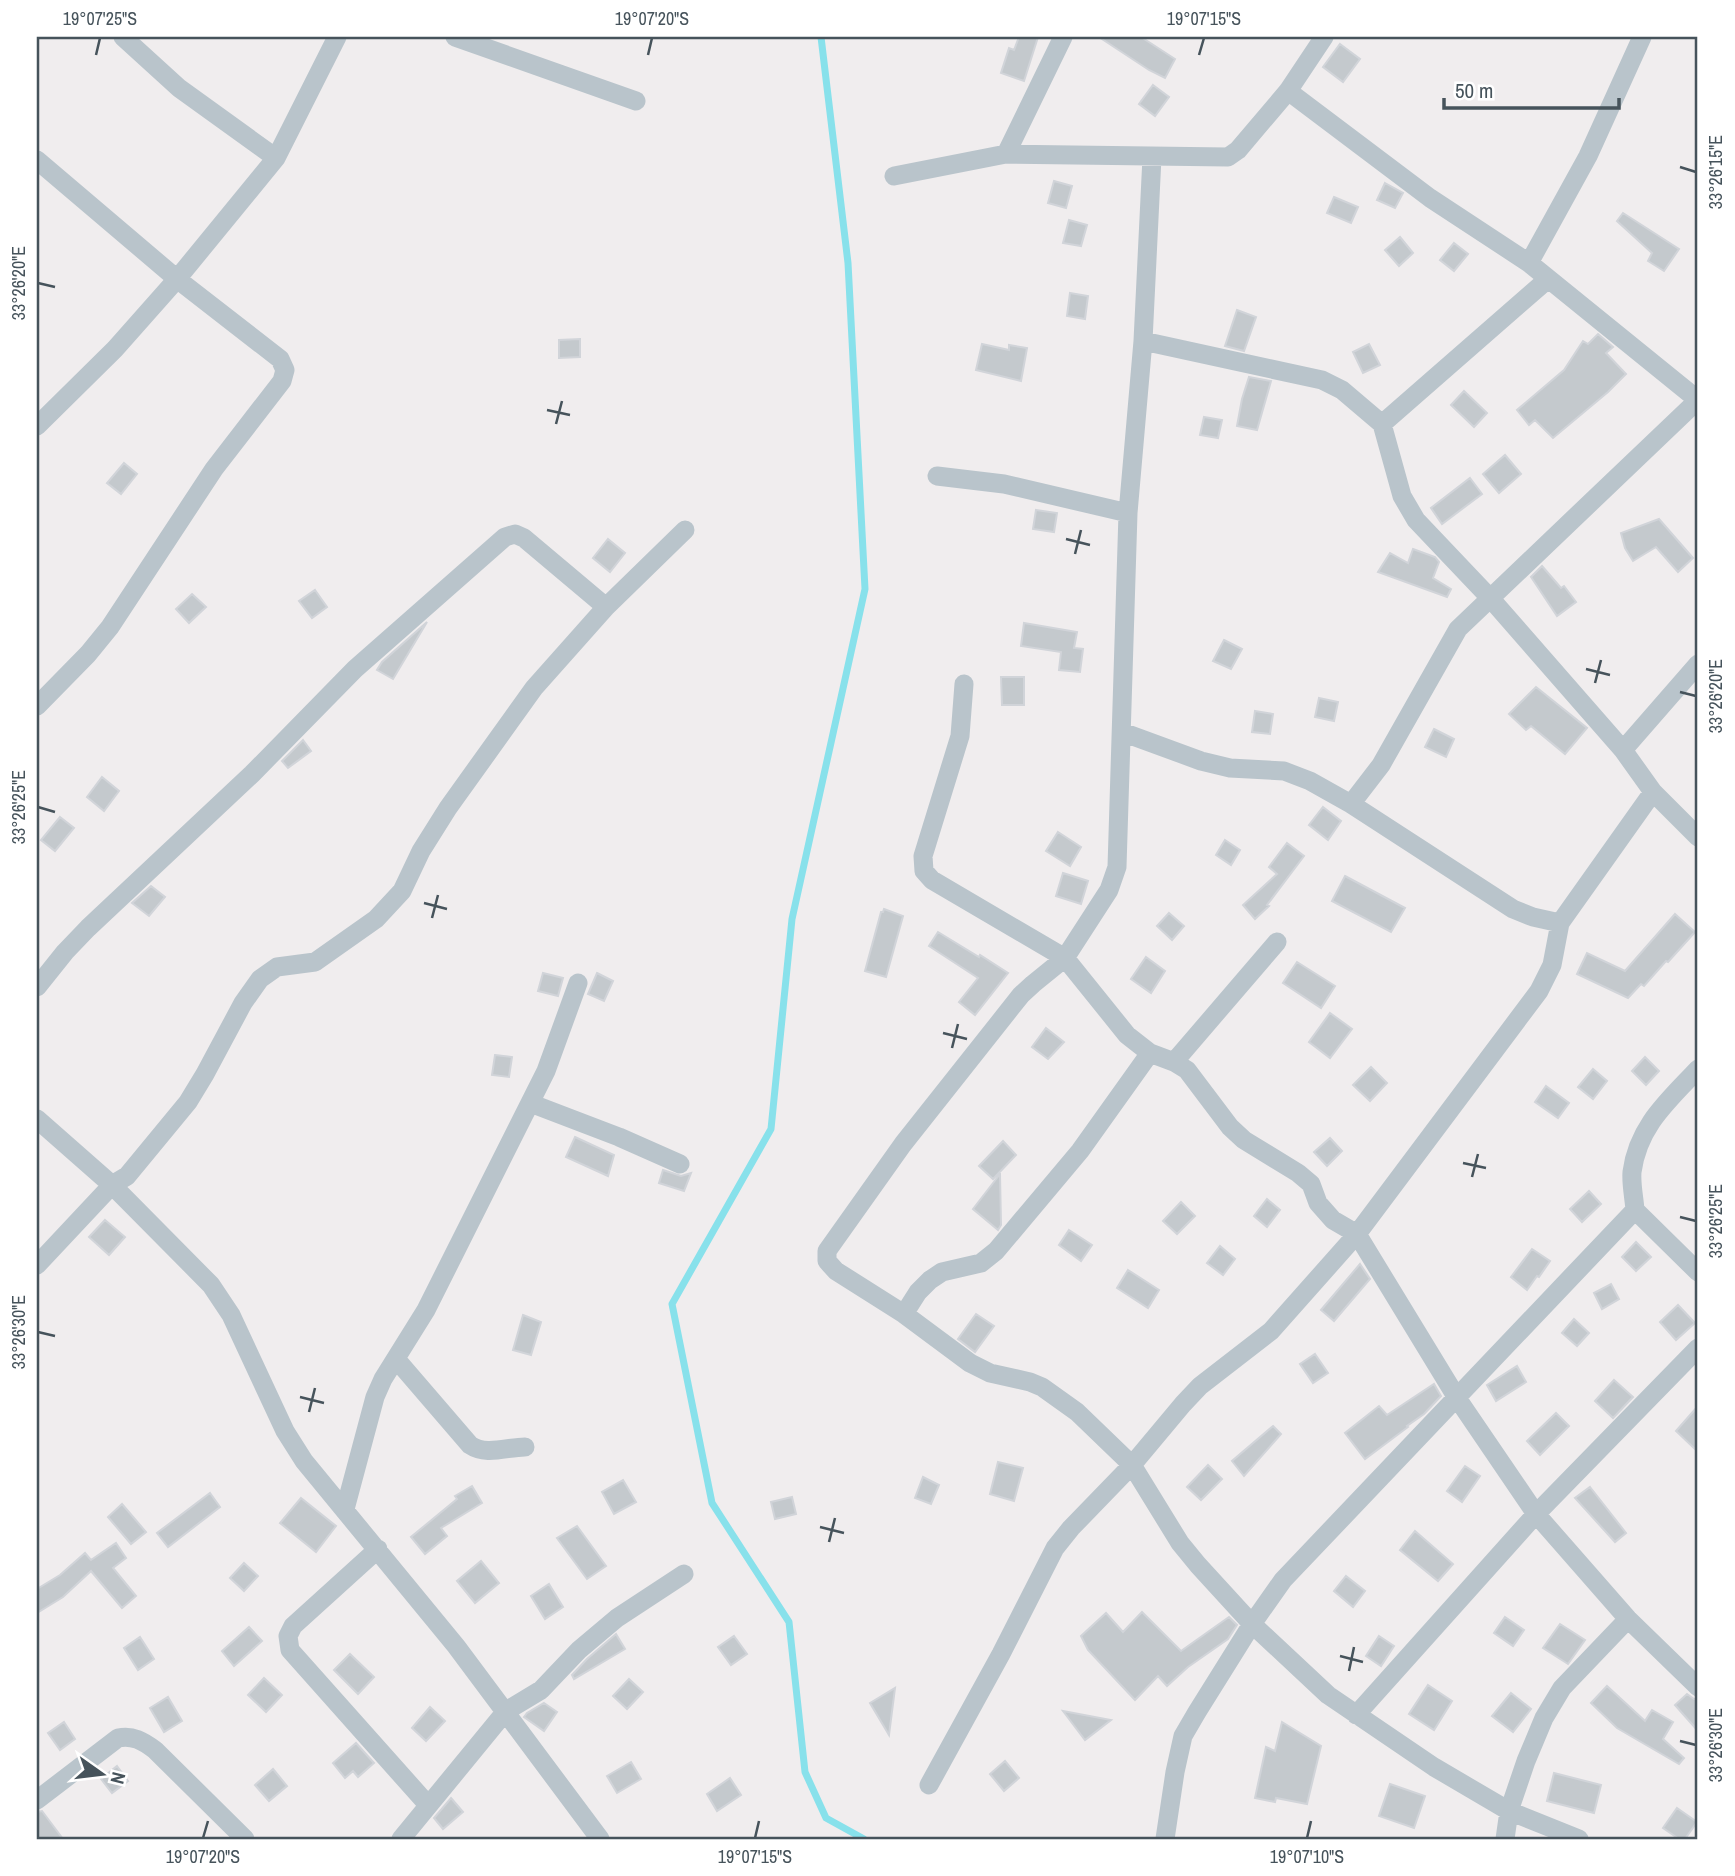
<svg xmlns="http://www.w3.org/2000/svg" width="1735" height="1876" viewBox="0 0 1735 1876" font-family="'Archivo Narrow',sans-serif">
	<rect width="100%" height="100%" fill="#f0edee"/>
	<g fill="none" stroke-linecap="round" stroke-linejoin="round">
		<path stroke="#88e1eb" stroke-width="7" d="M821,37L848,263L865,589L792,919L771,1129L672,1304L712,1503L789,1622L805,1772L826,1818L864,1839"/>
	</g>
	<path fill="#c4c9cd" stroke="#d1d4d9" stroke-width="2" d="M1019,37H1038L1024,81L1001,73L1009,48L1014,50Z
		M1099,37H1141L1175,59L1165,78L1149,70Z
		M1340,44L1360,59L1343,82L1323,67Z
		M1153,85L1169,97L1155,116L1139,104Z
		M1054,181L1072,186L1066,208L1048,203Z
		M1385,183L1403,193L1395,208L1377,200Z
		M1334,197L1358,207L1351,223L1327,213Z
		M1623,213L1679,249L1664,271L1648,261L1652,253L1617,221Z
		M1069,220L1087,225L1081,246L1063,243Z
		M1400,237L1413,253L1399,266L1385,250Z
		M1454,243L1468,254L1454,271L1440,260Z
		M1070,293L1088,296L1085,319L1067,316Z
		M1237,310L1256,317L1244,351L1225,346Z
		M1598,334L1613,347L1606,353L1626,374L1608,392L1553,438L1535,420L1529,425L1517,410L1564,370L1583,341L1588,344Z
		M580,339V357L559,358V340Z
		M982,344L1009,350V345L1027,348L1021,381L976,370Z
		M1369,344L1380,365L1363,373L1353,352Z
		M1249,377L1271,381L1257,430L1237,426L1242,399Z
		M1464,391L1487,413L1474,427L1451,405Z
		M1204,417L1222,420L1218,438L1200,435Z
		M1505,455L1521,474L1499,493L1483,474Z
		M124,463L137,474L121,494L107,483Z
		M1470,478L1482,494L1442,524L1431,508Z
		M1036,510L1057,513L1054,532L1033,529Z
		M1659,519L1693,558L1678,572L1656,547L1633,561L1625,548L1621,533Z
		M608,539L625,553L610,572L593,558Z
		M1413,549L1435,557L1439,562L1433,578L1451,589L1447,597L1378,572L1390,553L1408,563Z
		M1542,566L1561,588L1564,586L1576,602L1557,616L1531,577Z
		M315,590L327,607L312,618L299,601Z
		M192,594L206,607L189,623L176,609Z
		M427,622L393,679L377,670L382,662Z
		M1024,623L1077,632L1074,648L1083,649L1080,672L1059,670L1061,652L1021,646Z
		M1224,640L1242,649L1231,669L1213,661Z
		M1001,677H1024V705H1002Z
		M1536,687L1587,728L1565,754L1531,726L1526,730L1509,714Z
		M1319,698L1338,702L1334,721L1315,717Z
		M1255,711L1273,714L1270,734L1252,732Z
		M1434,729L1454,739L1446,757L1425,747Z
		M303,740L311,751L288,768L282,761Z
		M102,777L119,791L104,811L87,797Z
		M1323,807L1341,821L1328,840L1309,825Z
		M60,817L74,828L55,851L41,840Z
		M1058,832L1081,847L1070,866L1046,851Z
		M1225,840L1240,850L1231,865L1216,855Z
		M1287,843L1304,856L1267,905L1269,906L1255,919L1243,905L1277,874L1269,867Z
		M1063,873L1088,881L1081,904L1056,896Z
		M1345,876L1405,908L1391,932L1332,901Z
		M151,886L165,897L149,916L132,903Z
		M884,909L903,916L886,977L865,971L881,912H883Z
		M1169,913L1184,926L1172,940L1157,926Z
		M1675,914L1695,932L1668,962L1666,961L1644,986L1641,984L1628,998L1577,974L1587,953L1625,971Z
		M938,932L979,957L980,955L1008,973L975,1015L959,1002L978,978L929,946Z
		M1146,957L1165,971L1151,993L1131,979Z
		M1297,962L1335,986L1321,1008L1283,983Z
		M543,973L563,978L558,996L538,991Z
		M597,973L613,981L604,1001L588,994Z
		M1330,1013L1352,1029L1330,1058L1309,1042Z
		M1046,1028L1064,1042L1048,1059L1032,1047Z
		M495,1055L512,1057L509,1077L492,1075Z
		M1645,1057L1659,1071L1646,1085L1632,1071Z
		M1371,1067L1387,1083L1370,1101L1353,1085Z
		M1593,1069L1607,1081L1593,1099L1578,1087Z
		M1546,1086L1569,1103L1558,1118L1535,1102Z
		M575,1137L614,1155L608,1176L566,1157Z
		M1330,1138L1342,1151L1327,1166L1314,1152Z
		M1003,1141L1016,1155L993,1179L979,1166Z
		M663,1170L681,1176L691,1173L684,1191L659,1183Z
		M1000,1174L1001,1225L998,1230L973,1209Z
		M1589,1191L1601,1204L1582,1222L1570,1209Z
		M1267,1199L1280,1210L1267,1227L1254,1216Z
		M1181,1202L1195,1216L1177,1234L1163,1221Z
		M105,1220L125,1237L109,1255L89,1237Z
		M1069,1230L1092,1245L1081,1261L1059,1245Z
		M1636,1242L1651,1257L1636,1271L1622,1257Z
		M1220,1246L1235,1259L1223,1275L1207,1263Z
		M1532,1249L1550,1261L1539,1277L1537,1276L1527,1290L1511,1277Z
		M1360,1264L1370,1279L1334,1321L1321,1310Z
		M1128,1270L1159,1290L1148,1308L1117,1288Z
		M1611,1284L1619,1299L1602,1309L1594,1293Z
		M1678,1305L1695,1323L1676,1340L1660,1322Z
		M976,1314L994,1326L975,1352L958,1339Z
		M523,1315L541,1322L531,1355L513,1350Z
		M1574,1319L1589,1333L1577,1346L1562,1333Z
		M1315,1354L1328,1373L1313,1383L1300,1364Z
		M1517,1366L1526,1382L1496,1401L1487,1385Z
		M1614,1380L1633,1397L1613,1418L1595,1401Z
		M1434,1384L1441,1396L1424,1414L1407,1426L1408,1427L1365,1459L1345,1433L1379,1406L1387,1415Z
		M1698,1406V1452L1676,1431Z
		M1556,1413L1569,1426L1540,1455L1527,1441Z
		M1273,1426L1281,1434L1244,1476L1232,1461Z
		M998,1462L1023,1468L1014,1501L990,1494Z
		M1208,1465L1222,1479L1201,1500L1187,1487Z
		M1465,1466L1480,1476L1462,1502L1447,1491Z
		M923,1477L939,1485L931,1504L915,1498Z
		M623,1480L636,1502L614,1514L602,1492Z
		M472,1486L482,1503L441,1528L447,1536L425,1554L411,1537L457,1499L455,1496Z
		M1590,1487L1626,1533L1615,1542L1575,1498Z
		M210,1493L220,1507L168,1547L157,1533Z
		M792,1497L796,1514L775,1519L771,1502Z
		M301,1498L336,1526L316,1552L280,1523Z
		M122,1504L146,1532L131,1544L108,1517Z
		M577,1526L606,1566L587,1579L557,1538Z
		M1415,1531L1453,1564L1438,1581L1400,1550Z
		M116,1543L126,1558L113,1568L136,1596L122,1608L91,1571L63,1597L37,1613V1589L60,1575L85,1553L91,1560Z
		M481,1561L499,1583L475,1603L457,1581Z
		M244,1563L258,1576L244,1591L230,1578Z
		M1346,1576L1365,1591L1353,1607L1334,1591Z
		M549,1584L563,1607L545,1619L531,1596Z
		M1142,1612L1181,1651L1229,1617L1237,1625L1228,1639L1188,1667L1167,1686L1158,1676L1135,1700L1088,1650L1081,1636L1106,1613L1123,1632Z
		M1505,1617L1524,1630L1513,1646L1494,1633Z
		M1560,1624L1585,1640L1568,1664L1543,1648Z
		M249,1627L262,1641L234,1666L222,1651Z
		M616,1634L625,1649L574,1679L572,1675L587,1659Z
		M734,1636L747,1654L731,1665L718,1647Z
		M1379,1636L1394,1646L1381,1666L1366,1656Z
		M140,1637L154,1659L138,1670L124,1648Z
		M350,1654L374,1677L358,1694L334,1670Z
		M264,1678L282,1695L266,1712L248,1695Z
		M629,1679L643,1692L627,1709L613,1696Z
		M1428,1685L1452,1701L1434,1730L1409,1714Z
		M1607,1686L1645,1721L1652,1710L1673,1722L1663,1739L1684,1758L1679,1764L1617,1728L1591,1703Z
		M895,1688L889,1735L870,1703Z
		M1511,1693L1531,1709L1513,1732L1492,1716Z
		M1687,1694L1694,1699H1698V1731L1675,1705Z
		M168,1697L182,1721L164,1732L150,1708Z
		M544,1703L557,1712L544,1731L524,1717L527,1713Z
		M430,1707L445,1721L426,1741L412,1728Z
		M1063,1711L1111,1720L1085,1740Z
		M64,1722L75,1739L60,1750L48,1733Z
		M1282,1722L1321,1746L1307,1804L1276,1798L1275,1802L1255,1798L1266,1747L1275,1751Z
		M356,1743L374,1763L358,1777L353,1771L345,1778L333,1763Z
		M1005,1761L1019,1778L1004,1791L990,1774Z
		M631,1762L641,1779L617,1793L607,1776Z
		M117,1766L128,1781L112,1793L101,1779Z
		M273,1769L287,1786L269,1801L255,1785Z
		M1554,1773L1601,1785L1594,1813L1547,1801Z
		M730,1778L741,1795L717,1811L707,1794Z
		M1390,1784L1425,1796L1414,1828L1379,1816Z
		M451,1798L463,1812L443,1829L434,1818Z
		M1677,1808L1697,1822L1685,1839H1679L1663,1828Z
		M42,1811L63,1839H37V1812Z"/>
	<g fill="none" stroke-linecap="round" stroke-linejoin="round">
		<path stroke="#b9c4cb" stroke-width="19" d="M123,37L179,88L276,158
			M455,37L636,101
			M1288,91L1430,198L1529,263L1698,400
			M1006,154L1063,37
			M1152,157L1143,341L1128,513L1117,867L1109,890L1065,958L1033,984L1021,995L903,1144L827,1251V1261L836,1271L904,1314L970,1363L990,1373L1030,1382L1042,1387L1077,1412L1132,1465L1180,1543L1198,1565L1252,1624L1328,1695L1434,1767L1509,1811L1579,1839
			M37,160L177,279L280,359L285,370L282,381L214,469L110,627L88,654L37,706
			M894,176L1006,154L1228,157L1238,150L1288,91L1324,37
			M1529,263L1588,156L1642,37
			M1143,341L1322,380L1342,390L1382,424L1402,496L1416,520L1491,599L1623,750L1653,792L1698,837
			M1382,424L1548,279
			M37,426L115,349L177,279L276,158L337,37
			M937,476L1004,484L1128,513
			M964,684L960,736L923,856L924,871L932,880L1065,958L1127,1035L1150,1053L1174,1062L1187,1070L1230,1127L1244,1140L1298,1173L1311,1184L1318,1203L1333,1220L1357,1234L1457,1398L1536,1514L1628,1619L1698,1687
			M1122,732L1201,761L1230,768L1284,771L1310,781L1351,804L1513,909L1533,917L1560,923
			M1623,750L1698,664
			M1351,804L1381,765L1458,629L1698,400
			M37,987L65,952L88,928L252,774L355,669L505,537L515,534L524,538L606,607
			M1174,1062L1277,942
			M1698,1069C1668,1101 1638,1126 1632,1172C1631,1184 1634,1197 1635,1210L1698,1272
			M530,1103L619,1137L680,1164
			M37,1119L112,1185L211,1285L231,1315L285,1431L304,1461L456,1646L600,1839
			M37,1265L112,1185L127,1176L188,1102L205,1074L243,1003L260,979L277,967L315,962L376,919L402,891L421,851L448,808L534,688L606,607L685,530
			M904,1314L918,1292L930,1280L942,1272L981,1263L996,1251L1080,1151L1150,1053
			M396,1359L470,1445C486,1456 507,1447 525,1447
			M345,1509L375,1397L383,1379L426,1310L546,1071L578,983
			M378,1549L293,1626L288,1636L290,1650L428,1805
			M1356,1715L1536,1514L1698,1348
			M929,1785L1001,1654L1055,1548L1071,1528L1132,1465L1183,1404L1200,1386L1271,1331L1357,1234L1539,991L1552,965L1560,923L1653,792
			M37,1800L118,1738C133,1735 143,1741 155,1750L245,1839
			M401,1839L506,1711L541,1690L579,1650L617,1618L684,1574
			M1165,1839L1175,1772L1183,1736L1197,1712L1252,1624L1283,1580L1635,1210
			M1505,1839L1509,1811L1526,1761L1544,1718L1562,1688L1628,1619"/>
	</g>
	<path fill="none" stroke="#46535b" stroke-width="2.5" d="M96,55L100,38M648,55L652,38M1199,55L1204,38M1680,167L1696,172M38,283L55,287M547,410L570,415M556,424L562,401M1066,539L1090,545M1075,554L1081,530M1586,669L1610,675M1595,683L1601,660M1680,692L1696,696M38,807L55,812M424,903L447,909M432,918L438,895M943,1033L967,1039M952,1048L958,1024M1463,1163L1486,1168M1472,1177L1478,1154M1680,1217L1696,1221M38,1332L55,1336M300,1397L324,1403M309,1412L315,1388M820,1527L844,1533M829,1542L835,1518M1340,1656L1363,1662M1349,1671L1354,1647M1680,1741L1696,1745M203,1838L208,1821M755,1838L759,1821M1307,1838L1311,1821"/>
	<rect width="1735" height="1876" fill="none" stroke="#ffffff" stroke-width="77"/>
	<g transform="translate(102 1774) rotate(104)" stroke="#ffffff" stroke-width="5" paint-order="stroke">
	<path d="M0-5L12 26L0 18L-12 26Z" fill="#46535b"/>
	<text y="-10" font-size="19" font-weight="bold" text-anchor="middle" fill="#46535b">N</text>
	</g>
	<path d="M1444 98v10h175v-10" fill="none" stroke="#46535b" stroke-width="3.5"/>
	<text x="1455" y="98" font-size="21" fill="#46535b" stroke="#ffffff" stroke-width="5" paint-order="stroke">50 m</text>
	<rect x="38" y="38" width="1658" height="1800" fill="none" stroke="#46535b" stroke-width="2.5"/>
	<g font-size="18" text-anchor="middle" fill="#46535b">
		<text x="100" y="25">19°07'25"S</text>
		<text x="652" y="25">19°07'20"S</text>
		<text x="1204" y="25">19°07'15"S</text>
		<text transform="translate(1716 172) rotate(-90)" y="6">33°26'15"E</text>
		<text transform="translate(19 283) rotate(-90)" y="6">33°26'20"E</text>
		<text transform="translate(1716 696) rotate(-90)" y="6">33°26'20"E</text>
		<text transform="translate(19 807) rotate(-90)" y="6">33°26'25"E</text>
		<text transform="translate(1716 1221) rotate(-90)" y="6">33°26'25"E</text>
		<text transform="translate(19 1332) rotate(-90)" y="6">33°26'30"E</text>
		<text transform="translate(1716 1745) rotate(-90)" y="6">33°26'30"E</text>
		<text x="203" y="1863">19°07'20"S</text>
		<text x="755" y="1863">19°07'15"S</text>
		<text x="1307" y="1863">19°07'10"S</text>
	</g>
</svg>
